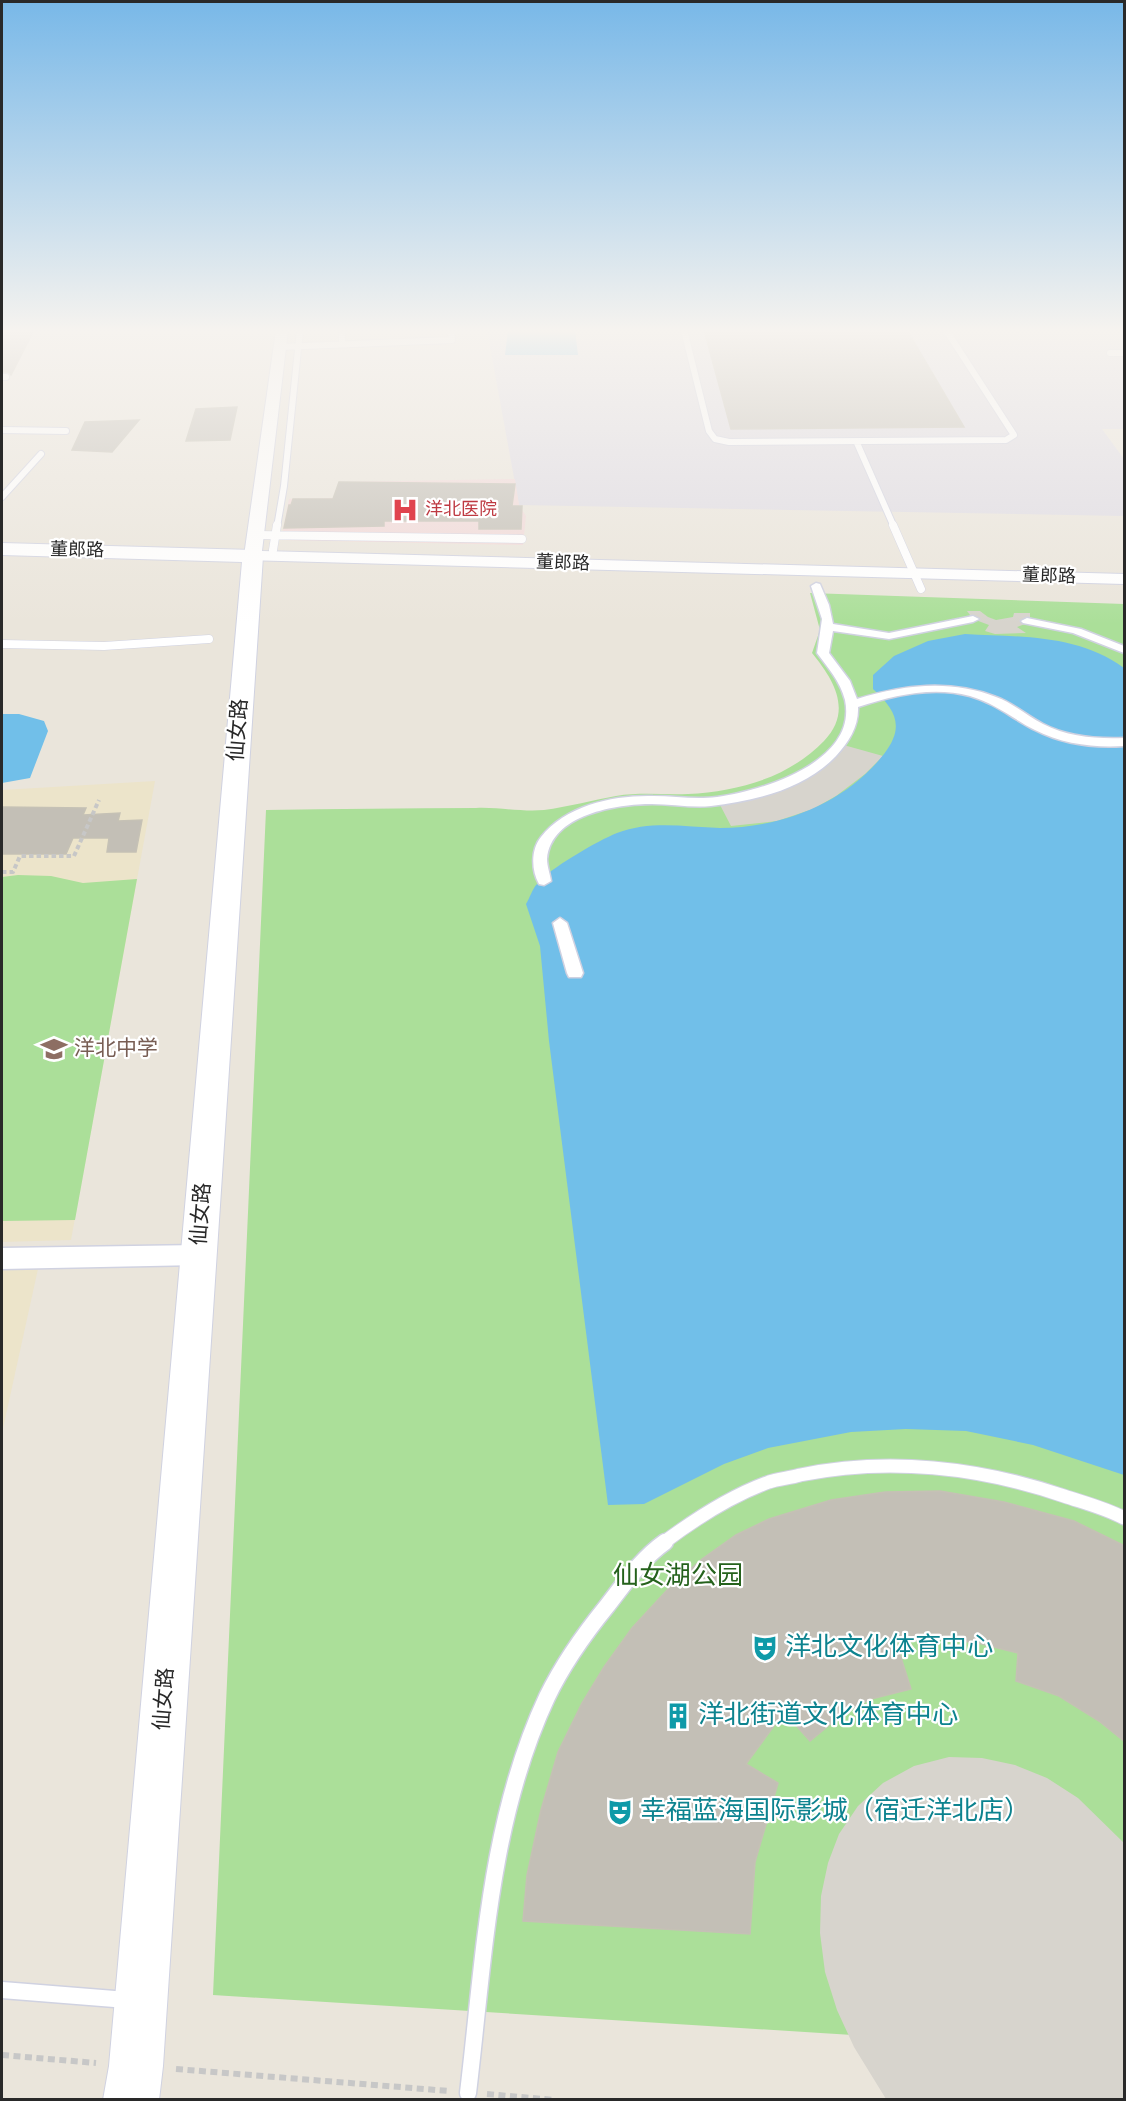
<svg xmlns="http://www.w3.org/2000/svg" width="1126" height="2101" viewBox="0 0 1126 2101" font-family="Overpass,'Noto Sans SC',sans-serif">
	<rect width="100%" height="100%" fill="#eae5db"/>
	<path fill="#dedbe3" d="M487,330H1124V429H1102L1124,459V516L519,505Z"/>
	<path fill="#ece4ca" d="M155,781L71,1240L2,1242V790Z
		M38,1269L2,1433V1270Z"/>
	<path fill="#f1d9d8" d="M515,479L519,505L526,516L523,545L281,540L289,499L333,498L339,482Z"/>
	<path fill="#abdf99" d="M810,593L1124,604V2052L213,1995L266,810C336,809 406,808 476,808C498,807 522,812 544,810C568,807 592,800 616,796C640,792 664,795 688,794C739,791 788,778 824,741C853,711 834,680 812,653L820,630Z
		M18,875L51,876L83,883L137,879L75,1220L2,1221V877Z"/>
	<path fill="#d7d4cd" d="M967,611H980L988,617L996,620L1013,617L1014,613H1030V617L1025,624L1017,627L1026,633L995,634L985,631L989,625L973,619Z
		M840,744L883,756L865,774L836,796L813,809L777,821L731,826L718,801L804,776Z
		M949,1757L982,1758L1015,1765L1047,1778L1078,1798L1124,1843V2099H886L854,2047L837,2010L825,1972L820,1933L821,1896L828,1863L839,1834L858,1806L883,1783L914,1766Z"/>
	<path fill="#71bfe9" d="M508,330H575L578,355H505Z
		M965,634C1019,637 1078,634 1124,668V1475L1033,1445L966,1431L906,1429L851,1432L768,1448L724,1464L644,1504L608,1505L549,1041L540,946L526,904C530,898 532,889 537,884C547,870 599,840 617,833C651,820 685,827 720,828C781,828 846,803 884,754C905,727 896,710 873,689V675L894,656L928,641Z
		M2,714H19L44,721L48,731L30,778L2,783Z"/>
	<path fill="#c3bfb6" stroke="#c5c1b5" stroke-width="1.5" d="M2,330H34L11,375L8,372H2Z
		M704,330H907L964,427L731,429Z
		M237,407L230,440L186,441L196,409Z
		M139,420L112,452L72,450L85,422Z
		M339,482L515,484L512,506H522L521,529H479V521H384V526L284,528L289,505H291L293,499H333Z
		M2,807L86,808L83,815L120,813L118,821L142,820L136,852H107L109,838H73L66,854H2Z
		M940,1491L1004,1502L1074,1521L1125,1546V1742L1099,1721L1059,1696L1016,1681L1018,1653L978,1643L941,1639L896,1642L911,1689L871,1699L845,1712L810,1741L784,1712L746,1764L778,1783L755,1862L750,1934L523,1921L527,1875L541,1810L558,1752L582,1703L604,1667L632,1628L668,1589L702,1559L736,1535L769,1519L831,1500L885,1492Z"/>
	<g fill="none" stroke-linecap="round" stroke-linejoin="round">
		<g stroke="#d0d2e1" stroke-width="8">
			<path id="service-far3" d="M342,330V344
				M684,330L709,431L715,439L729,442L1006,440L1014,435L946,330
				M279,347L452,340L451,330
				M1110,353H1124
				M2,377H6
				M2,430L66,431
				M857,443L894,527
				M2,497L41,454
				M277,527L284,486L300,330"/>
		</g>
		<g stroke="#d0d2e1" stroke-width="9">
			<path id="service-far2" d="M893,525L921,589
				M256,535L522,539
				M273,550L277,525
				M2,644L104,646L209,639"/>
		</g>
		<g stroke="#d0d2e1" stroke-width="15">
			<path id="service-far1" d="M663,1543C695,1519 730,1496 769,1482C778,1479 790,1478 800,1475C888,1457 979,1467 1064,1496C1085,1503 1105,1508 1124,1518"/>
		</g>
		<g stroke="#d0d2e1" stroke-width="19">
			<path id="service" d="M2,1990L127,2000
				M468,2093C484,1960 489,1821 547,1697C562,1666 585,1633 607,1606C625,1583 641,1559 665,1542"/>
		</g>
		<g stroke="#d0d2e1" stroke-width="3">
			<path id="pedestrian" d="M816,583L820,584L829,605L833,624L889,633L973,616L979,619L973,622L889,639L833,631L829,653L850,681L857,699C903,685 950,679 996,697C1013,703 1027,716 1043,724C1068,737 1097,739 1124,738V746C1095,748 1062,744 1035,730C1013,719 995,703 970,696C933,686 894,695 858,707C859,726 849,742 836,756C805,789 755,801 711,806C691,808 672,804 652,804C617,804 551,814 547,859C547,866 550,874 551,881L544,885L539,884C531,870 531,849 541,837C566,805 614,795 653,796C675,796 695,800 717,797C762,791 858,762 845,700C840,681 828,668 817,653L822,619L811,586Z
				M1027,618L1081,629L1124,646V653L1073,633L1023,623L1021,621Z
				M560,918L567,923L583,973L581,977H569L567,973L553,923Z"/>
		</g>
		<g stroke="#d0d2e1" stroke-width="3">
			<path id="minor" d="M199,1245L208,1248L212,1255L208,1262L199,1265L2,1269V1248Z"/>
		</g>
		<g stroke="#d0d2e1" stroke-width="2">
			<path id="tertiary" d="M276,330H288L262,551L1124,574V584L247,560L244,556Z"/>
		</g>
		<g stroke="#d0d2e1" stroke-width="2">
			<path id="secondary" d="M2,543L253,550L260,552L263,556L163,2066L159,2100H103L109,2066L242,562L2,555Z"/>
		</g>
		<path stroke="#c7c7c7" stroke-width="4" stroke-dasharray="4.5 3" stroke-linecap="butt" d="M2,872H13L20,856H74L99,800"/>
		<path stroke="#c7c7c7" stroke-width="6" stroke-dasharray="7 4.5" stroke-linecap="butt" d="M2,2055L96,2063
			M176,2069L449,2091
			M487,2094L555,2100"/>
		<use href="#service-far3" stroke="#fff" stroke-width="6"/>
		<use href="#service-far2" stroke="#fff" stroke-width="8"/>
		<use href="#service-far1" stroke="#fff" stroke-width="13"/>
		<use href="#service" stroke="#fff" stroke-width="16"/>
		<use href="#pedestrian" fill="#fff" fill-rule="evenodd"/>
		<use href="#minor" fill="#fff" fill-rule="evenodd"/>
		<use href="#tertiary" fill="#fff" fill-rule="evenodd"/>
		<use href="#secondary" fill="#fff" fill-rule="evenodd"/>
	</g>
	<linearGradient id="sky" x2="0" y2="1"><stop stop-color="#78b8e8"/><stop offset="0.53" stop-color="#f6f3ef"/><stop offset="1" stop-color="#f6f3ef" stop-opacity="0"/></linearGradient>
	<rect width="1126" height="624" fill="url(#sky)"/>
	<defs>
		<g id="hospital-bare" transform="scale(2.07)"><path d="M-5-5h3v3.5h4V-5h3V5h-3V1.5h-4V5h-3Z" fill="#e0444e" stroke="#fff" stroke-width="2.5" paint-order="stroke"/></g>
		<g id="school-bare" transform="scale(2.07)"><path d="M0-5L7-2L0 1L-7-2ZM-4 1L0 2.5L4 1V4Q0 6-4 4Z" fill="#8d6e63" stroke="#fff" stroke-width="2.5" paint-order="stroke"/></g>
		<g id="theatre-bare" transform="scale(2.07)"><path d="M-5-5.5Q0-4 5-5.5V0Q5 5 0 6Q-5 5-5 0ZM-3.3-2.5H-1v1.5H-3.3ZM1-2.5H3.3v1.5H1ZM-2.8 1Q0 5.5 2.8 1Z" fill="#0f9aa8" stroke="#fff" stroke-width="2.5" paint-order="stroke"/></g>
		<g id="building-bare" transform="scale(2.07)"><path d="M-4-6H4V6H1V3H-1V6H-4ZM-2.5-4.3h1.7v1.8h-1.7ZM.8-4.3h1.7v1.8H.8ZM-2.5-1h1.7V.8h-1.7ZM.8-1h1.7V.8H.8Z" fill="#0f9aa8" stroke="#fff" stroke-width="2.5" paint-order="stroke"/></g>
	</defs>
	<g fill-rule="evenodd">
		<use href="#hospital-bare" x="405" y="510"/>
		<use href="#school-bare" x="54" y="1049"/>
		<use href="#theatre-bare" x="765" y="1648"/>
		<use href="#building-bare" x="678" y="1716"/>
		<use href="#theatre-bare" x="620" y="1812"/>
	</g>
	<g text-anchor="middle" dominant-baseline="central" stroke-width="4.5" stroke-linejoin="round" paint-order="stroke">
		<g font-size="18" fill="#be3a42" stroke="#fff" text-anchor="start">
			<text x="425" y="510">洋北医院</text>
		</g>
		<g font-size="18" fill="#292929" stroke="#fff">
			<text transform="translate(77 551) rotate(1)">董郎路</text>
			<text transform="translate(563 564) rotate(2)">董郎路</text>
			<text transform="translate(1049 577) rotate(2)">董郎路</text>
		</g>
		<g font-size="21" fill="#292929" stroke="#fff">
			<text transform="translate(239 730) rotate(-86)">仙女路</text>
			<text transform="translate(202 1214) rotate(-86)">仙女路</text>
			<text transform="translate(165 1699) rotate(-86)">仙女路</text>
		</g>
		<g font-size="21" fill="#785e54" stroke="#fff" text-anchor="start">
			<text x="74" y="1049">洋北中学</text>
		</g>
		<g font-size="26" fill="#25621c" stroke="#fff">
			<text x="678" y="1577">仙女湖公园</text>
		</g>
		<g font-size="26" fill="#0d838f" stroke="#fff" text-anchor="start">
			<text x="785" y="1648">洋北文化体育中心</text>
			<text x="698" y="1716">洋北街道文化体育中心</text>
			<text x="640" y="1812">幸福蓝海国际影城（宿迁洋北店）</text>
		</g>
	</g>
	<rect width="1126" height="2101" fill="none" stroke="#292929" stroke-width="6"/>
</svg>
